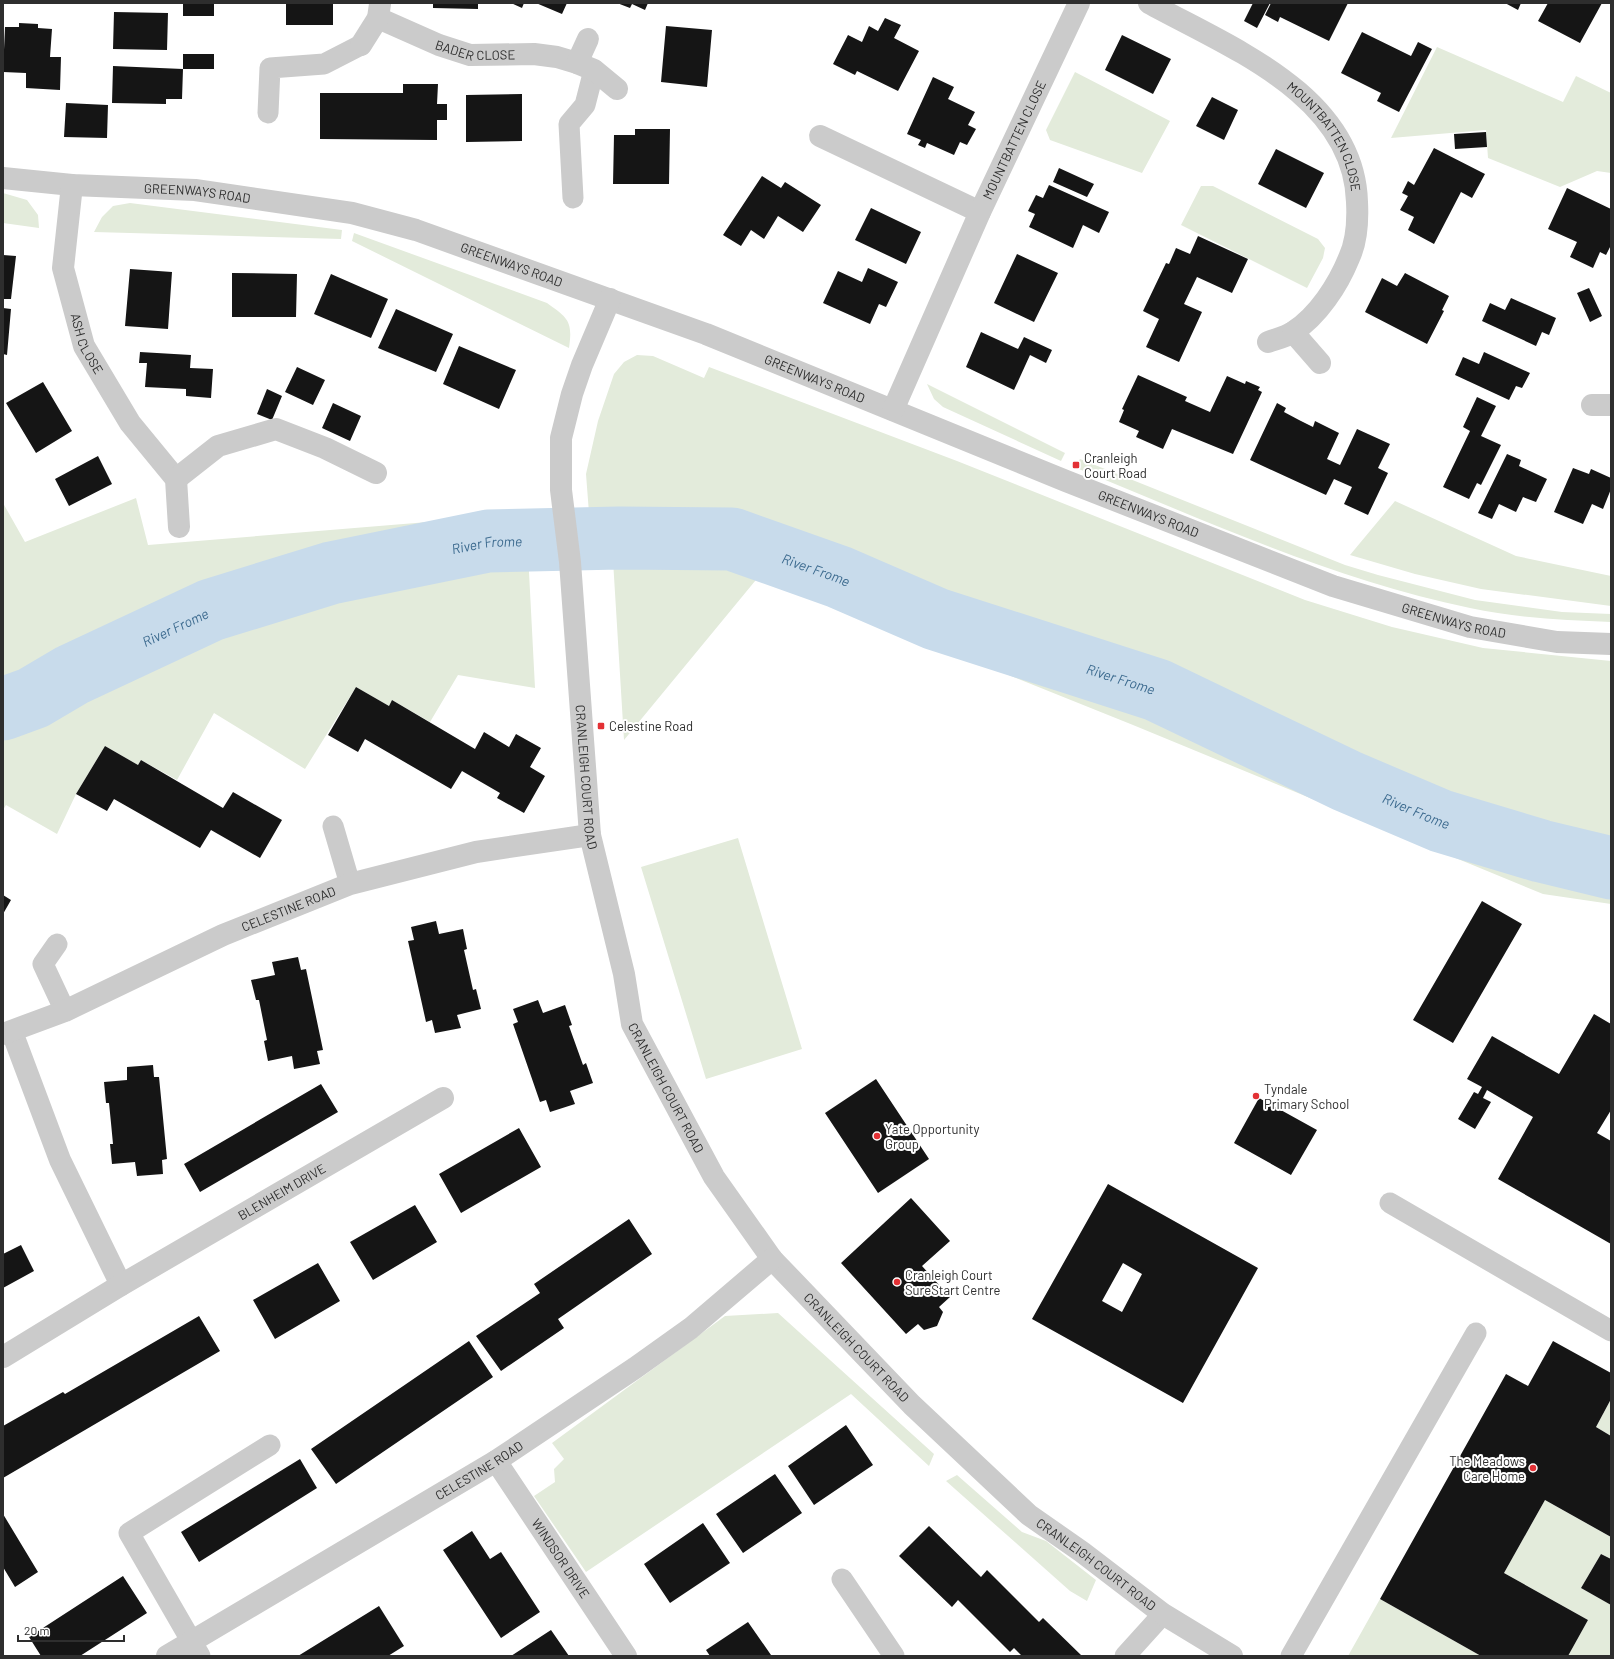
<svg xmlns="http://www.w3.org/2000/svg" width="1614" height="1659" viewBox="0 0 1614 1659" font-family="Barlow,sans-serif">
	<rect width="100%" height="100%" fill="#fff"/>
	<path fill="#e3ebdb" d="M1437,47L1563,102L1576,76L1611,93V173L1597,171L1560,187L1488,158L1486,130L1391,138Z
		M1075,72L1170,121L1142,173L1050,140L1046,130Z
		M1201,186H1213L1318,239L1325,248L1323,258L1307,288L1181,225Z
		M3,193L27,200L38,215L39,228L3,223Z
		M130,203L342,230L341,239L94,232L102,217L113,206Z
		M354,233L547,303C568,318 573,321 569,348L352,241Z
		M637,355L653,356L704,378L709,367L957,461L1305,600L1392,627L1483,648L1611,661V904L1543,894L1133,725L760,575L624,740L610,511L589,513L586,474L598,421L614,374L624,362Z
		M927,384L1065,453L1061,461L943,407L934,399Z
		M1080,459L1345,565L1378,575L1475,600L1562,612L1611,614V622C1564,620 1516,618 1470,608C1332,579 1204,520 1074,467Z
		M136,498L148,545L526,514L535,688L458,675L430,722L392,700L389,706L356,687L305,769L214,713L177,780L141,760L138,765L105,746L76,794L57,834L6,805L3,810V719C48,700 90,676 135,657C188,634 244,615 294,587L210,605L3,698V503L25,542Z
		M1395,501L1516,556L1611,576V606L1481,589L1415,574L1350,555Z
		M738,838L802,1049L706,1079L641,867Z
		M778,1313L934,1454L929,1466L851,1394L586,1572L534,1496L555,1482L554,1469L564,1459L552,1443L725,1316Z
		M1611,1399V1436L1596,1427Z
		M957,1475L1022,1532L1046,1541L1096,1580L1087,1601L1070,1591L946,1481Z
		M1545,1500L1611,1537V1559L1601,1554L1581,1588L1611,1605V1656H1568L1588,1620L1504,1573Z
		M1380,1599L1481,1656H1348Z"/>
	<g fill="none" stroke-linecap="round" stroke-linejoin="round">
		<path stroke="#c8dbeb" stroke-width="63" id="s1" d="M3,709L33,698L72,675L211,610L331,573L488,541L619,538L732,539L839,577L936,619L1157,690L1347,781L1441,821L1541,851L1611,868"/>
	</g>
	<path fill="#151515" fill-rule="evenodd" d="M183,3H214V16H183Z
		M286,3H333V25H286Z
		M433,3H478V9L433,8Z
		M511,3H524L522,8Z
		M536,3H567L562,14Z
		M617,3H648L645,10L632,4L630,8Z
		M1253,3H1270L1257,28L1244,21Z
		M1271,3H1348L1329,41L1280,17L1278,22L1265,15Z
		M1505,3H1521L1518,10Z
		M1548,3H1602L1580,43L1538,21Z
		M114,12L168,13L167,50L113,49Z
		M885,18L901,25L894,38L919,51L898,91L857,71L855,75L833,64L848,35L862,42L869,26L878,31Z
		M19,23L38,24V28L52,29L50,57H61L60,90L26,88V73L3,72L5,27H19Z
		M666,26L712,30L707,87L661,82Z
		M1362,32L1411,56L1418,42L1432,49L1399,112L1377,101L1381,93L1341,73Z
		M1122,35L1171,59L1153,94L1105,70Z
		M183,54H214V69H183Z
		M113,66L183,69L182,99H166V104L112,103Z
		M933,77L954,87L948,99L975,112L968,125L976,129L967,145L960,142L954,155L927,143L925,148L918,145L921,140L907,134Z
		M403,84H438L437,104H447V120H437V140L320,139V93H403Z
		M522,94V141L466,142V95Z
		M1212,97L1238,110L1224,140L1196,126Z
		M66,103L108,105L107,138L64,137Z
		M635,129H670L669,184H613L614,135H635Z
		M1486,132L1487,147L1455,149L1454,134Z
		M1434,148L1485,174L1472,198L1461,192L1434,244L1408,230L1414,217L1400,210L1408,196L1402,193L1408,181L1414,185Z
		M1276,149L1324,173L1306,208L1258,184Z
		M1059,168L1094,184L1087,197L1053,182Z
		M762,176L781,188L785,182L821,205L803,232L778,216L764,239L751,230L741,246L723,235Z
		M1049,185L1109,212L1099,233L1083,225L1073,248L1029,227L1035,214L1028,211L1036,195L1043,198Z
		M1567,188L1611,209V245L1606,255L1600,252L1593,268L1570,257L1577,242L1548,229Z
		M871,208L921,232L906,264L855,240Z
		M1198,236L1248,259L1232,293L1197,277L1184,304L1202,312L1179,362L1146,347L1159,319L1143,311L1166,263L1169,264L1176,248L1190,254Z
		M1017,254L1058,273L1034,322L994,303Z
		M3,255L16,256L11,299H3Z
		M868,268L898,282L886,307L879,304L870,324L823,303L838,271L862,282Z
		M130,269L172,272L168,329L125,326Z
		M232,273L297,274L296,317H232Z
		M1405,273L1449,296L1442,310L1444,311L1427,344L1365,312L1382,278L1397,286Z
		M331,274L388,299L371,338L314,314Z
		M1589,288L1602,316L1590,322L1577,293Z
		M1511,298L1556,318L1549,335L1542,332L1536,346L1482,321L1490,303L1505,310Z
		M3,308L11,309L7,355L3,354Z
		M396,309L453,334L436,372L378,348Z
		M981,332L1018,349L1024,337L1052,350L1046,363L1030,355L1014,390L966,367Z
		M459,346L516,370L499,409L443,384Z
		M140,352L191,355L190,368L213,369L211,398L186,396V389L145,387L147,363H139Z
		M1484,352L1530,373L1522,388L1516,386L1509,400L1455,375L1463,357L1479,364Z
		M297,367L325,380L313,405L285,392Z
		M1138,375L1187,397L1185,401L1210,412L1227,376L1245,384L1246,381L1260,387L1258,390L1262,392L1233,454L1172,429L1163,449L1136,437L1139,431L1119,422L1124,410L1122,409Z
		M43,382L72,431L36,453L6,403Z
		M267,389L282,396L272,420L257,414Z
		M1477,397L1496,406L1481,436L1501,445L1481,485L1477,483L1469,499L1443,487L1470,431L1463,427Z
		M333,403L361,416L350,441L322,428Z
		M1277,403L1286,408L1284,412L1299,420L1313,427L1315,421L1339,433L1327,459L1340,465L1357,429L1390,444L1378,468L1388,473L1368,515L1344,504L1352,487L1334,479L1326,495L1250,460Z
		M1507,454L1521,460L1519,466L1547,479L1536,502L1523,497L1516,512L1499,504L1492,519L1478,513Z
		M98,456L112,484L69,506L55,479Z
		M1573,468L1589,474L1591,469L1611,478V489L1603,509L1592,504L1583,524L1554,512Z
		M356,687L389,706L392,700L475,749L484,732L509,747L516,734L541,748L530,767L545,776L524,813L497,798L500,793L462,771L451,789L365,739L358,752L328,735Z
		M105,746L138,765L141,760L223,808L233,792L282,820L260,858L211,830L200,848L114,799L107,811L76,794Z
		M3,895L11,900L3,914Z
		M1482,901L1522,924L1453,1043L1413,1020Z
		M436,921L439,934L463,929L467,949L464,950L473,990L476,989L481,1009L457,1015L461,1028L435,1033L432,1020L426,1022L408,941L414,940L411,927Z
		M298,957L301,970L306,969L323,1050L317,1051L320,1064L294,1069L292,1056L268,1061L264,1041L267,1040L259,1000H256L251,980L275,975L272,962Z
		M538,1000L543,1013L565,1005L572,1025L569,1026L583,1065L586,1063L593,1083L570,1091L575,1104L550,1112L546,1100L540,1102L513,1024L518,1022L513,1009Z
		M1594,1014L1611,1024V1110L1597,1133L1611,1141V1244L1498,1179L1533,1117L1487,1090L1483,1098L1491,1102L1475,1129L1458,1119L1474,1092L1478,1094L1482,1087L1467,1079L1492,1036L1559,1074Z
		M153,1065L154,1077H159L167,1159L162,1160L163,1174L137,1176L135,1162L112,1164L110,1144H113L111,1123L109,1103H106L104,1082L127,1080V1067Z
		M876,1079L929,1159L878,1193L825,1113Z
		M321,1084L338,1112L200,1192L184,1164Z
		M1259,1098L1317,1130L1291,1175L1234,1143Z
		M519,1128L541,1167L461,1213L439,1174Z
		M1108,1184L1258,1268L1183,1403L1032,1319ZM1123,1263L1142,1274L1122,1312L1102,1301Z
		M911,1198L950,1241L922,1266L950,1297L939,1307L943,1312L937,1326L924,1330L918,1324L906,1334L841,1263Z
		M415,1205L437,1242L373,1280L350,1242Z
		M629,1219L652,1254L558,1319L564,1328L501,1371L476,1336L540,1293L534,1284Z
		M21,1245L34,1271L3,1288V1254Z
		M318,1263L340,1301L275,1339L253,1300Z
		M199,1316L220,1351L3,1478V1426L63,1392L65,1394Z
		M469,1341L493,1377L336,1484L311,1449Z
		M1553,1341L1611,1373V1399L1596,1427L1611,1436V1537L1545,1500L1504,1573L1588,1620L1568,1656H1481L1380,1599L1506,1374L1528,1386Z
		M846,1425L873,1465L814,1505L788,1466Z
		M300,1459L317,1488L199,1562L181,1532Z
		M775,1474L802,1513L743,1553L716,1514Z
		M3,1514L38,1572L15,1587L3,1567Z
		M703,1523L730,1563L670,1603L644,1564Z
		M929,1526L981,1577L987,1570L1039,1622L1043,1618L1082,1656H1022L1014,1648L1010,1652L958,1600L952,1607L899,1556Z
		M472,1531L490,1559L501,1552L540,1612L501,1638L443,1550Z
		M1601,1554L1611,1559V1605L1581,1588Z
		M123,1576L147,1613L80,1656H41L29,1637Z
		M379,1606L404,1646L388,1656H298Z
		M748,1622L771,1655L710,1656L706,1650Z
		M551,1630L569,1656H511Z"/>
	<g fill="none" stroke-linecap="round" stroke-linejoin="round">
		<path stroke="#cbcbcb" stroke-width="21" d="M268,113L270,68L324,64L361,45
			M573,198L569,124L585,105L594,70
			M333,826L350,884
			M57,944L43,964L65,1011
			M1390,1203L1611,1331
			M842,1579L894,1656
			M200,1656L129,1533L270,1445
			M1125,1656L1163,1614
			M1291,1656L1476,1333"/>
		<g stroke="#cbcbcb" stroke-width="22">
			<path id="s2" d="M1149,3C1229,47 1354,95 1357,202C1358,221 1357,241 1349,258C1338,285 1318,316 1293,332C1286,337 1276,339 1268,342"/>
			<path id="s3" d="M378,18L439,45L470,55L534,54L557,57L577,63L594,70L617,89"/>
			<path d="M361,45L378,18L380,4"/>
			<path d="M577,63L588,39"/>
			<path d="M820,136L980,212"/>
			<path id="s4" d="M3,178L72,185L195,190L352,213L416,230L706,334L1066,481L1333,586L1470,627L1557,642L1611,644"/>
			<path id="s5" d="M72,185L63,268L84,346L130,423L176,479L179,527"/>
			<path id="s6" d="M610,299L582,365L572,394L561,438V490L570,562L590,835L624,974L632,1024L714,1177L772,1259L912,1405L1029,1515L1082,1552L1163,1614L1232,1656"/>
			<path d="M1293,332L1320,363"/>
			<path d="M1592,405H1611"/>
			<path id="s7" d="M893,410L980,212L1079,3"/>
			<path d="M176,479L218,446L276,429L325,448L376,473"/>
			<path d="M12,1032L60,1160L121,1285"/>
			<path id="s8" d="M3,1034L65,1011L223,935L350,884L476,852L590,835"/>
			<path id="s9" d="M3,1357L121,1285L443,1098"/>
			<path id="s10" d="M496,1461L626,1656"/>
			<path id="s11" d="M167,1656L496,1461L635,1368L691,1328L772,1259"/>
		</g>
	</g>
	<g fill="#e33135" stroke="#fff" stroke-width="1.5">
		<rect x="1072" y="461" width="8" height="8" rx="2"/>
		<rect x="597" y="722" width="8" height="8" rx="2"/>
		<circle cx="1256" cy="1096" r="4"/>
		<circle cx="877" cy="1136" r="4"/>
		<circle cx="897" cy="1282" r="4"/>
		<circle cx="1533" cy="1468" r="4"/>
	</g>
	<g text-anchor="middle" dominant-baseline="central" stroke-width="4" stroke-linejoin="round" paint-order="stroke">
		<g font-size="13" fill="#2e2e2e" stroke="#fff">
			<text stroke="none"><textPath href="#s3" startOffset="104">BADER CLOSE</textPath></text>
			<text stroke="none"><textPath href="#s2" startOffset="227">MOUNTBATTEN CLOSE</textPath></text>
			<text stroke="none"><textPath href="#s7" startOffset="296">MOUNTBATTEN CLOSE</textPath></text>
			<text stroke="none"><textPath href="#s4" startOffset="195">GREENWAYS ROAD</textPath></text>
			<text stroke="none"><textPath href="#s4" startOffset="519">GREENWAYS ROAD</textPath></text>
			<text stroke="none"><textPath href="#s5" startOffset="163">ASH CLOSE</textPath></text>
			<text stroke="none"><textPath href="#s4" startOffset="843">GREENWAYS ROAD</textPath></text>
			<text stroke="none"><textPath href="#s4" startOffset="1203">GREENWAYS ROAD</textPath></text>
			<text stroke="none"><textPath href="#s4" startOffset="1527">GREENWAYS ROAD</textPath></text>
			<text stroke="none"><textPath href="#s6" startOffset="488">CRANLEIGH COURT ROAD</textPath></text>
			<text stroke="none"><textPath href="#s8" startOffset="312">CELESTINE ROAD</textPath></text>
			<text stroke="none"><textPath href="#s6" startOffset="812">CRANLEIGH COURT ROAD</textPath></text>
			<text stroke="none"><textPath href="#s9" startOffset="324">BLENHEIM DRIVE</textPath></text>
			<text stroke="none"><textPath href="#s6" startOffset="1136">CRANLEIGH COURT ROAD</textPath></text>
			<text stroke="none"><textPath href="#s11" startOffset="363">CELESTINE ROAD</textPath></text>
			<text stroke="none"><textPath href="#s10" startOffset="117">WINDSOR DRIVE</textPath></text>
			<text stroke="none"><textPath href="#s6" startOffset="1460">CRANLEIGH COURT ROAD</textPath></text>
		</g>
		<g font-size="13" fill="#2e2e2e" stroke="#fff" text-anchor="start">
			<text x="1084" y="458">Cranleigh<tspan x="1084" dy="15">Court Road</tspan></text>
			<text x="609" y="726">Celestine Road</text>
			<text x="1264" y="1089">Tyndale<tspan x="1264" dy="15">Primary School</tspan></text>
			<text x="885" y="1129">Yate Opportunity<tspan x="885" dy="15">Group</tspan></text>
			<text x="905" y="1275">Cranleigh Court<tspan x="905" dy="15">SureStart Centre</tspan></text>
			<text x="1525" y="1461" text-anchor="end">The Meadows<tspan x="1525" dy="15">Care Home</tspan></text>
		</g>
		<g font-size="14" font-style="italic" fill="#3d6b8f" stroke="#fff">
			<text stroke="none"><textPath href="#s1" startOffset="515">River Frome</textPath></text>
			<text stroke="none"><textPath href="#s1" startOffset="850">River Frome</textPath></text>
			<text stroke="none"><textPath href="#s1" startOffset="191">River Frome</textPath></text>
			<text stroke="none"><textPath href="#s1" startOffset="1174">River Frome</textPath></text>
			<text stroke="none"><textPath href="#s1" startOffset="1498">River Frome</textPath></text>
		</g>
	</g>
	<rect width="1614" height="1659" fill="none" stroke="#2e2e2e" stroke-width="8"/>
	<path d="M18 1635v6h106v-6" fill="none" stroke="#2e2e2e" stroke-width="2"/>
	<text x="24" y="1635" font-size="12" fill="#2e2e2e" stroke="#ffffff" stroke-width="3" paint-order="stroke">20 m</text>
</svg>
